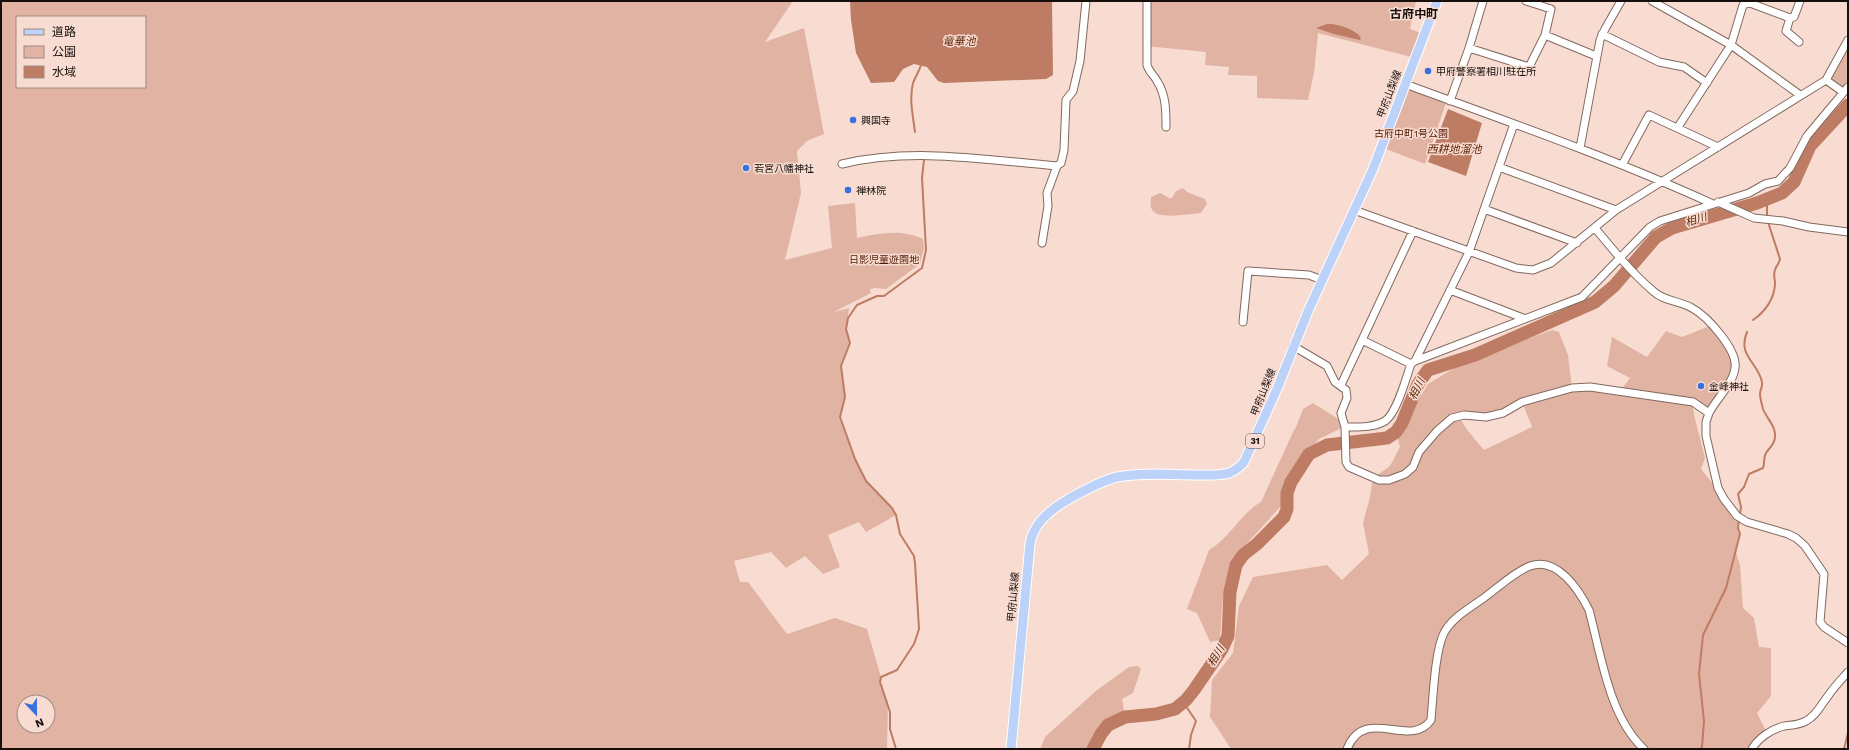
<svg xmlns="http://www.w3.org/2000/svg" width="1849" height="750" viewBox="0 0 1849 750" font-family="'Work Sans','Noto Sans JP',sans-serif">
	<rect width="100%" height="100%" fill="#f8dcd2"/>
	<path fill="#e1b3a2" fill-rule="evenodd" d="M1,1H793L765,42L804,28L824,134L807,141L797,151L801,193L785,260L832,248L828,206L855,203L857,238C880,233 901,229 923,239L924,248L920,264L886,289L875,288L870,289L871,293L834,312L849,308L846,329L850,343L841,366L845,397L840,417L855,459L866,481L892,508L896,515L866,532L859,522L828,535L840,567L823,574L805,556L786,568L771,552L734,561L740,582H748L787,634L835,618L867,629L881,677L880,682L888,702L887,749H1ZM17,17H145V87H17ZM24,702H48V726H24Z
		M1147,1H1416L1410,29L1424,34L1415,58L1318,33L1314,73L1308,100L1257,98V76L1228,75L1229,67L1205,65L1206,52L1146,46Z
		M1848,40V87L1843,92L1826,80Z
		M1405,84L1447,100L1425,164L1381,147Z
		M1183,188L1187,192L1205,199L1207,204L1201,213C1190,214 1161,219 1154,212C1149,208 1151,202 1151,197L1160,193L1169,198H1172L1176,191Z
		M1712,325L1724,340L1735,368L1709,413L1693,403L1694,415L1705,458L1701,469L1716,488L1732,516L1739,517L1738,528L1740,534L1736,553L1740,565L1743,608L1754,618L1759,647L1771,648V696L1757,713L1767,733L1752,749H1231L1210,717L1212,680L1233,653L1239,606L1253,577L1327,565L1342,580L1369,554L1363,523L1370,497L1373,478L1390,466L1400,447L1397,435L1428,384L1466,361L1552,330L1559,332L1568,355L1572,388L1620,391L1630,378L1607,366L1612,337L1647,357L1666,331L1682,337ZM1522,402L1532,427L1484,450L1468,431L1459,417L1503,413Z
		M1313,403L1343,422L1344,427L1319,439L1297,465L1286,487L1285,498L1281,506L1230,562L1222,606L1220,640L1210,642L1197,613L1187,609L1209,550C1230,538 1240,514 1261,502L1294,430L1296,427L1303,409Z
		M1138,666L1141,669L1133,693L1122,699L1125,717C1106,727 1103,729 1093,749H1040L1045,737L1097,690L1129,667Z"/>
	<path fill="#bd7c63" d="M850,1H1052L1053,75L1046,79L944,83L938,81L927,67L914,64L903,69L894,82L871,83L856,53L851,20Z
		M1327,24C1337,23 1357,30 1361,38L1360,40L1334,34L1316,28Z
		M1448,109L1482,123L1466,176L1428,162Z"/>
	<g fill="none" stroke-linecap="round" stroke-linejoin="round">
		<path stroke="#bd7c63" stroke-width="2" d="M915,132C913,116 909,99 913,83C915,77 919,72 921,65
			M1753,320C1765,312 1775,298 1775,283C1775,279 1773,275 1775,270C1776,266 1779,264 1780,259L1767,219V199
			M1740,515L1741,507L1738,494L1744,487L1749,474L1763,468C1765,463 1763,458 1766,453C1769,448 1775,444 1775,437C1776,426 1767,419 1763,409C1762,405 1760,398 1760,394C1760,390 1763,386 1762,382C1758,362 1737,356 1747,332
			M1183,702L1196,721L1191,735L1189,749
			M896,749L890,729V712L880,682L881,677L897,670L914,644L919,629L915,563L914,556L900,534L896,515L892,508L866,481L855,459L840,417L845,397L841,366L850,343L846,329L848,318L857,305L877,296H884L922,268L926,250L922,178L924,160
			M1700,749L1702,747L1704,721L1699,674L1703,635L1726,588L1740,534L1738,528L1739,520
			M1844,749L1848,733"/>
		<path stroke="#bd7c63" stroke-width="13" d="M1093,749L1101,734L1108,725L1125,717L1156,714L1175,709L1186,700L1194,690L1222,649L1228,636L1230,592L1236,565L1243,555L1257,544L1284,517L1287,509V493L1291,482L1309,454L1327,445L1387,438L1396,432L1402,423L1418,384L1428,370L1475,355L1595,302L1614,286L1656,237L1672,228L1757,203L1782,193L1794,182L1810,146L1848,105"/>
		<g stroke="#80695f" stroke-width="9">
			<path id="minor" d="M1147,1V65C1149,72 1154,75 1157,81C1166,95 1166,110 1166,127
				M1652,1L1731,45L1800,95
				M1790,18L1786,31L1799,42
				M1602,34L1659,62L1684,67L1707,83
				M1545,35L1596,56
				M1469,48L1529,67L1545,35L1551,9L1526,1
				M1826,80L1843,92
				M1405,84C1509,122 1612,158 1713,204
				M1450,101L1469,48L1483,1
				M1678,127L1731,45L1743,5L1750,3L1790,18L1794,17L1800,1
				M1580,148L1600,40L1605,29L1621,1
				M842,164C913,147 985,160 1057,166
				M1622,165L1649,115L1718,147
				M1499,167L1616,210
				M1718,202L1754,218L1783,221L1809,227L1848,232
				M1484,209L1577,243
				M1354,210L1516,268L1533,270L1551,263L1616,210L1826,80L1848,40
				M1595,228C1613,250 1631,272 1653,291C1663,301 1680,301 1692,308C1707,316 1738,350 1735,368C1733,384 1717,398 1709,413
				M1042,243L1048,206L1047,193L1057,166L1061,163L1064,150L1066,100L1073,91L1080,61L1086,1
				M1450,290L1523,318
				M1243,322L1248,271L1309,275L1322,280
				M1362,340L1411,364
				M1293,346L1327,366L1335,382L1346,390L1347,398L1341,413L1345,427C1358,427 1373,428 1385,421C1397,413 1406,378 1411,364L1415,361L1469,252L1514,124
				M1415,361L1582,297L1650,227L1660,221L1749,193L1765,184L1778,181L1790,168L1807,136L1848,87
				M1341,385L1413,231
				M1345,427L1346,462L1349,467L1379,480H1389L1405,474L1413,467L1419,452L1437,431L1452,418L1464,415L1486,417L1503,413L1522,402L1572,388L1590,387L1693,402L1709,413L1706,422V436L1718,488L1724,499L1737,516L1747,522L1788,534L1796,538L1805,546L1824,574L1820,622L1824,627L1848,643
				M1347,749C1365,704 1410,750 1431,720C1433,698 1435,650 1444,633C1452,617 1472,607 1485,597C1499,587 1514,572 1530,566C1557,556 1579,590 1589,610C1601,654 1609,717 1644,749
				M1752,749C1758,738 1772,729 1784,726C1792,725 1799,725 1806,721C1816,716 1821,705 1828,696C1834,687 1841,680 1848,672"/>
		</g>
		<g stroke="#fff" stroke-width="11">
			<path id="major" d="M1011,749L1030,544C1033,525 1047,513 1062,503C1075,495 1103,480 1117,477C1143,472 1171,475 1196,475C1207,475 1219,476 1229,473C1236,470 1240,467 1244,462L1277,389L1309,309L1373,169L1437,1"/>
		</g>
		<use href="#minor" stroke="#fff" stroke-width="7"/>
		<use href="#major" stroke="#bdd2f9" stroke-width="9"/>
	</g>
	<g fill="#3870df" stroke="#f8dcd2" stroke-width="1.5">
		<circle cx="1428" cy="71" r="4"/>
		<circle cx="853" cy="120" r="4"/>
		<circle cx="746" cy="168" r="4"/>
		<circle cx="848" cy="190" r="4"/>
		<circle cx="1701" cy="386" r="4"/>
	</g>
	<g text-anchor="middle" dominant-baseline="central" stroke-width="3" stroke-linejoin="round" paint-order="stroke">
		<rect fill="#f8dcd2" stroke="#5a4c47" stroke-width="1" x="1246" y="434" width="18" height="14" rx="3"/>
		<g font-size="9" font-weight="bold" fill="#170f0b">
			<text x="1255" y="441">31</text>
		</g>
		<g font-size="10" fill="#170f0b" stroke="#f8dcd2" text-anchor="start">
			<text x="1436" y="71">甲府警察署相川駐在所</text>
			<text x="861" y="120">興国寺</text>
			<text x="754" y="168">若宮八幡神社</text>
			<text x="856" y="190">禅林院</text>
			<text x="1709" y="386">金峰神社</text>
		</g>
		<g font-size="10" fill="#170f0b" stroke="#f8dcd2">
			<text transform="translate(1389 94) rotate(-69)">甲府山梨線</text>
			<text transform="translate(1263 392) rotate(-68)">甲府山梨線</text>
			<text transform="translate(1013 597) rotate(-85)">甲府山梨線</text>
		</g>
		<g font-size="10" fill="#531800" stroke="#f8dcd2">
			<text x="1411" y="133">古府中町1号公園</text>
			<text x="884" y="259">日影児童遊園地</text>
		</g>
		<g font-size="11" font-style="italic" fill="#63260a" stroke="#f8dcd2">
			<text x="959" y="41">竜華池</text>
			<text x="1454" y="149">西耕地溜池</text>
			<text transform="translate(1696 220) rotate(-17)">相川</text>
			<text transform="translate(1417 389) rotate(-63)">相川</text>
			<text transform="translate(1216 656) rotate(-58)">相川</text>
		</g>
		<g font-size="12" font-weight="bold" fill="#170f0b" stroke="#f8dcd2">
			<text x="1414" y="14">古府中町</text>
		</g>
	</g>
	<rect width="1849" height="750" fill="none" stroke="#170f0b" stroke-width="4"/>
	<rect x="16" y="16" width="130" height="72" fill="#f8dcd2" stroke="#9e8a82"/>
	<rect x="24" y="29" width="20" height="6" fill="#bdd2f9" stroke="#9e8a82"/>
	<text x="52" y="36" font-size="12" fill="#170f0b">道路</text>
	<rect x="24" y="46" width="20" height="12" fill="#e1b3a2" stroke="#9e8a82"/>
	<text x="52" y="56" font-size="12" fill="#170f0b">公園</text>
	<rect x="24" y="66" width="20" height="12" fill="#bd7c63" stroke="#9e8a82"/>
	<text x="52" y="76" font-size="12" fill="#170f0b">水域</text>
	<g transform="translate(36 714) rotate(158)"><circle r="19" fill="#f8dcd2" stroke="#9e8a82"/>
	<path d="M0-3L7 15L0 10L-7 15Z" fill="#3870df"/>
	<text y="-6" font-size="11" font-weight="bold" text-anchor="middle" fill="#170f0b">N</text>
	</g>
</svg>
